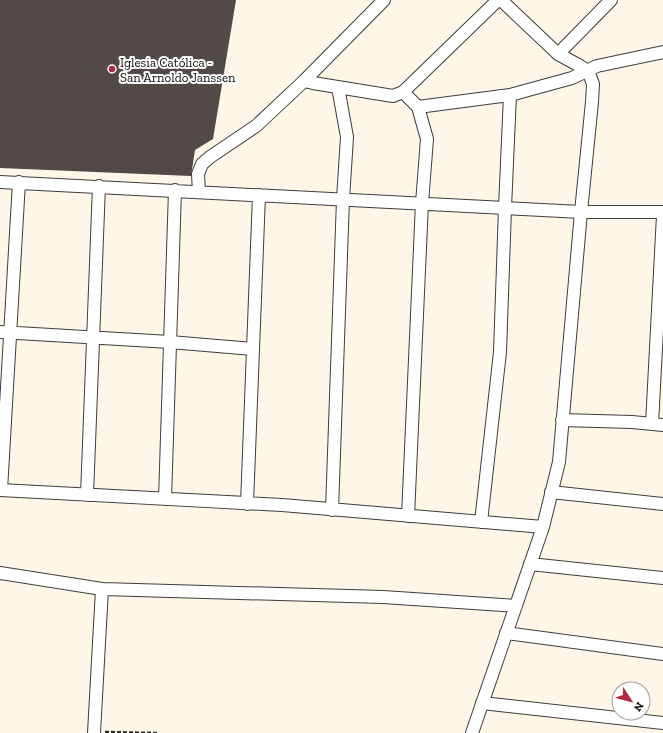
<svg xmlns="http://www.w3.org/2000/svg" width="663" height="733" viewBox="0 0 663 733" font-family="'Zilla Slab',serif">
	<rect width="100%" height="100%" fill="#fef7e8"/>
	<path fill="#524a47" d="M0,0H236L213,139L195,150L191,176L0,168Z"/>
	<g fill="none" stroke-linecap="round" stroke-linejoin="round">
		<g stroke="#3d3d3d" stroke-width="14">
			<path id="street" d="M558,54L611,0
				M304,81L313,83L393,96L403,92L498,0
				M403,92L418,107L427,139L422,203L408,516
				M418,107L510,95L572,78L597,66L663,52
				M0,182L581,212H663
				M199,192L198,174L202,164L210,157L256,126L304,81L384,0
				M0,332L170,342L253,349
				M562,420L632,422L663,425
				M652,424L663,215
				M0,490L282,505L543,527
				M1,490L19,182
				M551,492L663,504
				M87,495L99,186
				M165,499L175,190
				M247,504L259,195
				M332,510L343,199L347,137L338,87
				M481,522L500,352L505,208L510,95
				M530,564L663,578
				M0,573L102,589L383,597L516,606
				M506,633L663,654
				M482,703L663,723
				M94,733L102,589
				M472,733L543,527L559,462L581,212L592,102L593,84L590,76L586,70L580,66L558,54L501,0"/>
		</g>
		<path stroke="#2c2c2c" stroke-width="2.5" stroke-dasharray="4 2" stroke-linecap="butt" d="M105,732L159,733"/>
		<use href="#street" stroke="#fff" stroke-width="12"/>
	</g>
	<circle fill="#b22943" stroke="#fff" stroke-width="1.5" cx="112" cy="69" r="4"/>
	<g text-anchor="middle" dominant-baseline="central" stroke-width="4" stroke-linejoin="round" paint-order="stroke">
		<g font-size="13" fill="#0a0a0a" stroke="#fff" text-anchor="start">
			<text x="120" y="62">Iglesia Católica -<tspan x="120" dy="15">San Arnoldo Janssen</tspan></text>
		</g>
	</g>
	<g transform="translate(631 701) rotate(126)"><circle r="19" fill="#ffffff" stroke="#9d9d9d"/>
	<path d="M0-3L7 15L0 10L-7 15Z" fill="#b22943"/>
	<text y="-6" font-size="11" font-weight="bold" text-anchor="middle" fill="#0a0a0a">N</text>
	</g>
</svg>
